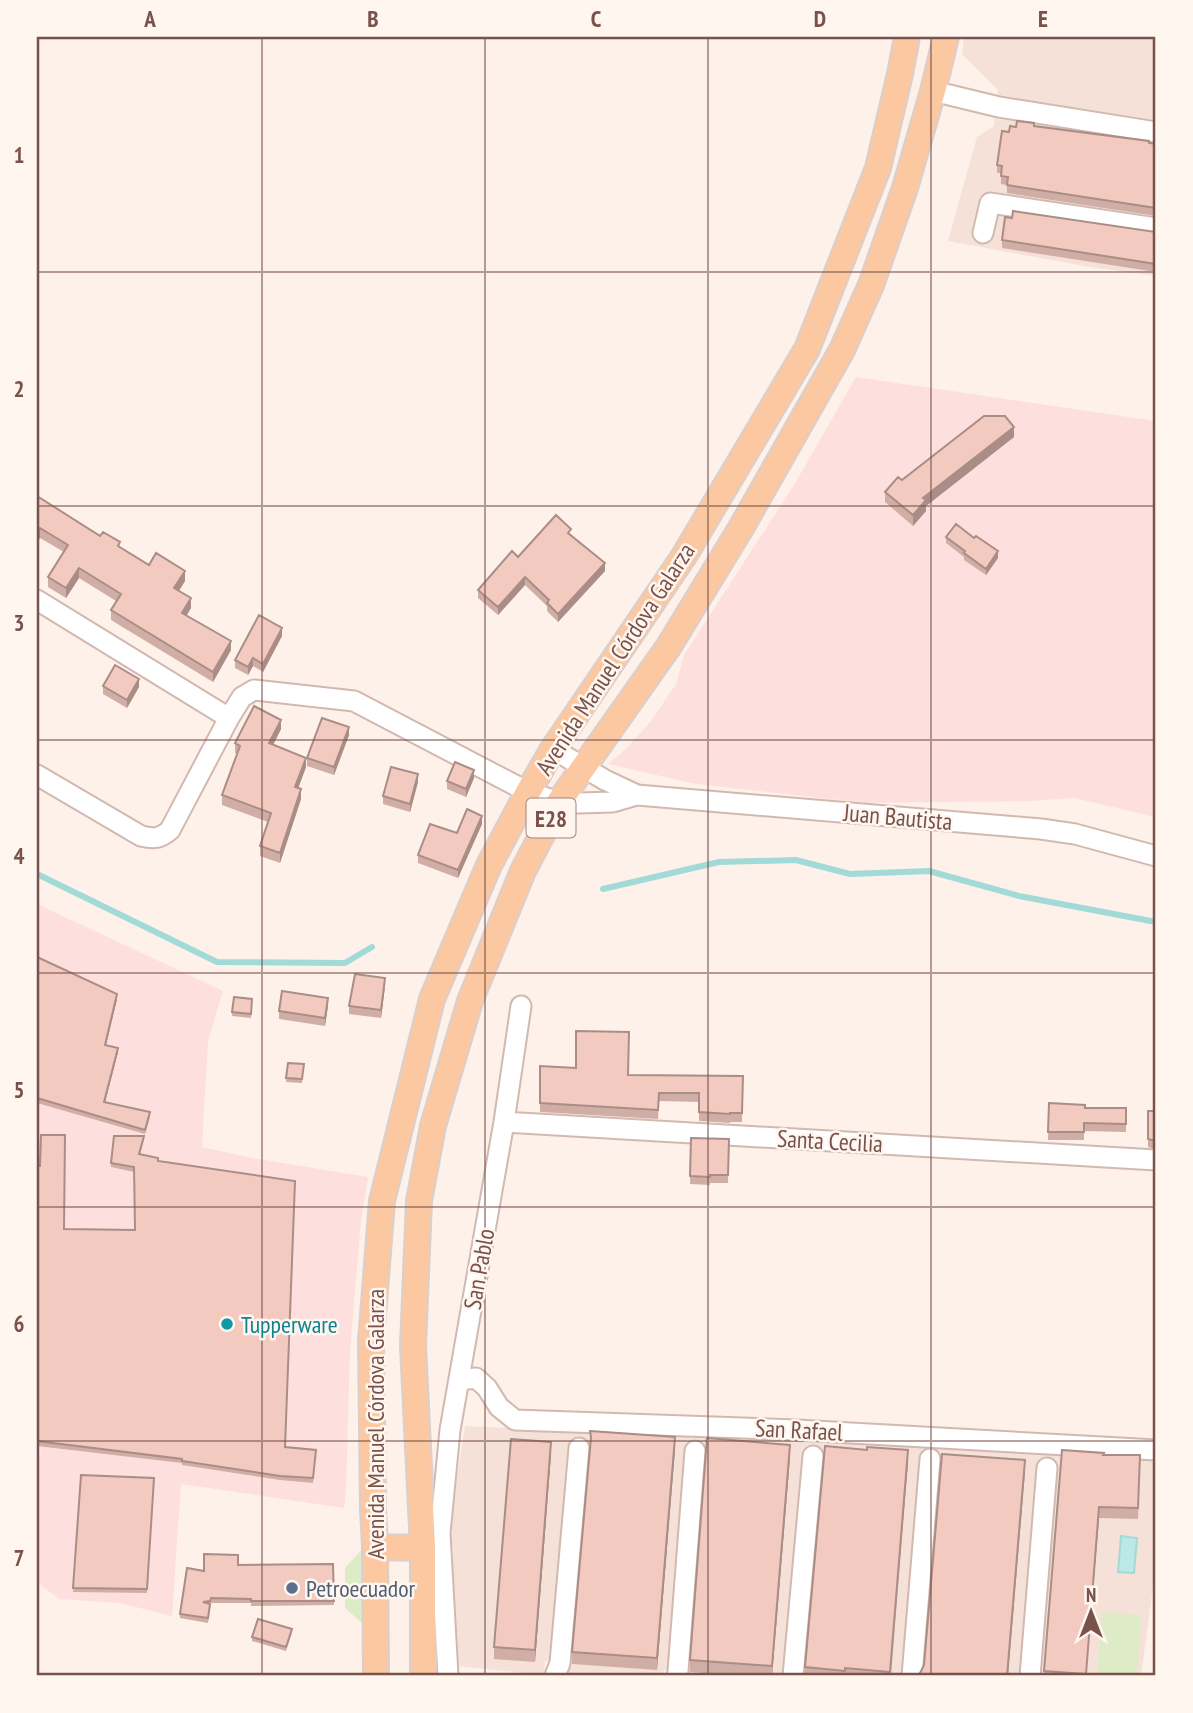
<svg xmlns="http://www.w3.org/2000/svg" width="1193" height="1713" viewBox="0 0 1193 1713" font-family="'PT Sans Narrow',sans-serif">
	<rect width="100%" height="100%" fill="#fdf1e9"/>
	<path fill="#f5e1d7" d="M964,37H1156V276L1090,267L948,241L977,137L994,126L998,90L962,54Z
		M465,1426L1156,1458V1565L1141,1676H684V1671L664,1670L662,1676H567L568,1662L545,1661L544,1675L457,1666L454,1662L453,1551L448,1534Z"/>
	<path fill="#fde0dd" d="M856,377L1156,421V817L1074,798L1032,801L866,803L696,784L608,764L624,751L651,721L676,684L684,655L794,485Z
		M37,904L223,991L208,1041L202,1147L252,1158L368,1177L361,1220L350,1350L346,1490L344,1508L181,1484L172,1616L120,1603L59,1599L37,1582V1470L41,1447L37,1446Z"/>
	<path fill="#ddecc6" d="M363,1548L364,1625L345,1608V1568Z
		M1102,1612L1141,1615L1137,1676H1097Z"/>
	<path fill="#bce8e5" stroke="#a2dad7" stroke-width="2" d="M1121,1536L1137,1538L1134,1573L1118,1572Z"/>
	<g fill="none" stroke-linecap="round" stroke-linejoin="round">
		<path stroke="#a2dad7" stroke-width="6" d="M37,874L217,962L345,963L372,947
			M603,889L719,862L796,860L850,874L929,871L1019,896L1156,922"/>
		<g stroke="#d2b9b0" stroke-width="23">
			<path id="minor" d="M933,91L999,107L1156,132
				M983,233L990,203L1156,228
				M37,600L229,718L242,697L254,690L354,701L528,792L559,802L579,803L613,802L637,795L1041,829L1075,834L1156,856
				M553,749L605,780L637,795
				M37,775L141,836C153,839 160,839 170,830L229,718
				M504,1122L1156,1160
				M460,1380L476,1378L487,1388L499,1407L515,1420L797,1430L1156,1450
				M448,1676L440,1533L450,1430L504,1122L521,1006
				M555,1676L560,1663L579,1448
				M677,1676L678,1671L695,1451
				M793,1676L813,1456
				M912,1676L930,1459
				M1030,1676L1047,1468"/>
		</g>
		<g stroke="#d9cfcd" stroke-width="28">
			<path id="major" d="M375,1547L423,1548
				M376,1676L375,1547L373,1509L371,1341L382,1201L432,999L489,865L528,792L553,749L684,556L807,349L878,168L900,74L907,37
				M423,1676V1548L413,1346L419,1201L433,1126L470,1001L523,871L559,802L669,646L741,528L842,350L871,285L905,188L933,91L946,37"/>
		</g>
		<use href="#minor" stroke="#fff" stroke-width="19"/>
		<use href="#major" stroke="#fcc8a1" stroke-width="24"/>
	</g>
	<path fill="#d1aea5" d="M1034,126L1156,144V216L1007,193V185L1001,184V173H997V165L1009,132L1016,127Z
		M1154,232H1156V272L1002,248V240Z
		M1014,437L926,506V511L913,526L885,502V492L902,480Z
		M37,496L149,565L185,581L179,591L191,608L186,616L231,650L213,682L111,620V610L116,601L79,578L66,598L48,587V577L64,552L40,538Z
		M571,535L605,571L558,622L547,611V606L525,585L498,615L478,598V590L518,557Z
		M946,537L998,558L986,575L964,560V557L946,543Z
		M282,636L263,672L253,666L248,675L235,668V660Z
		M103,686L139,687L127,708L103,694Z
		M281,729L273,745L306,767L298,788L301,799L280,863L260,856V846L268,822L222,805V795L237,754L235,753V743Z
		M349,735L334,775L307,766V758Z
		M474,778L466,797L447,789V781Z
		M418,782L410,812L383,804V796Z
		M482,824L458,878L418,863V855L457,833Z
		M37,957L117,999L106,1045L118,1052L105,1102L150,1117L145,1134L37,1103Z
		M385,986L381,1018L349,1014V1006Z
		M234,997L252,999L251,1018L232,1016Z
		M328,1006L325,1026L279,1019V1011Z
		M288,1063L304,1064L302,1083L286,1082Z
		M540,1066L629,1075L743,1076L742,1122H730V1123L699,1121V1102L659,1101L658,1119L540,1112Z
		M1049,1103L1085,1108H1126V1132L1084,1131V1140H1048Z
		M1148,1111H1156V1149L1148,1147Z
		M691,1138L729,1139L728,1183H710V1185L690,1184Z
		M144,1140L140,1155L158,1161L285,1447L316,1450L313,1483L280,1480L182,1465V1463L37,1446V1220H38V1189H37V1166L64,1229L135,1230L134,1172L111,1167V1163Z
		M590,1431L675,1449L657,1670L572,1664V1652L590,1445Z
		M551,1454L535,1662L494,1659V1647Z
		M1103,1455L1140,1467L1138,1519L1099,1518L1086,1676H1044V1671Z
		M790,1457L772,1676H748L690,1672V1660Z
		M908,1462L891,1676H805V1667Z
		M81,1475L154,1478L147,1593L73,1592Z
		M333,1564L334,1605L251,1606V1603H211L208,1623L180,1618V1614L204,1571L238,1565Z
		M292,1633L286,1651L252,1641V1637Z"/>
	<path fill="#aa8d86" d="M1014,427V437L926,506V511L913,526V515L923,498Z
		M40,528V538L37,542V532Z
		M998,551V558L986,575V569Z
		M605,563V571L558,622V614Z
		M79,568V578L66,598V588Z
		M185,571V581L174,598V588Z
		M525,577V585L498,615V607Z
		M191,598V608L182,623V613Z
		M282,628V636L263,672V664Z
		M231,641V650L213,682V672Z
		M253,658V666L248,675V667Z
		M139,679V687L127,708V700Z
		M281,720V729L269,753V743Z
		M349,727V735L334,775V767Z
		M306,758V767L295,797V787Z
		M474,770V778L466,797V789Z
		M418,774V782L410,812V804Z
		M301,789V799L280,863V853Z
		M482,816V824L458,878V870Z
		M385,978V986L381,1018V1010Z
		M117,994V999L105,1049V1045Z
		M328,998V1006L325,1026V1018Z
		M118,1048V1052L104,1106V1102Z
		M675,1437V1449L657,1670V1658Z
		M551,1442V1454L535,1662V1650Z
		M790,1445V1457L772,1676V1666Z
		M908,1450V1462L890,1676V1672Z
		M1025,1460V1472L1008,1676H1007Z
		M1099,1507V1518L1086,1676V1674Z"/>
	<path fill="#f3cac0" stroke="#aa8d86" stroke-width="2" d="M1017,121L1034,123V126L1149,141V143L1156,144V208L1007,185L1008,177L1001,176L1002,166L997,165L1002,131L1009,132L1010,126L1016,127Z
		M1013,211L1156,232V264L1002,240L1005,217L1012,218Z
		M984,416H1005L1014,427L923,498L926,500L913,515L885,492L898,477L902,480Z
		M37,496L100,536L103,532L120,542L118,546L149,565L156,553L185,571L174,588L191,598L182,613L231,641L213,672L111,610L121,594L79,568L66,588L48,577L68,545L40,528L37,532Z
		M556,515L571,529L568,533L605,563L558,614L547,603L549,600L525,577L498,607L478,590L512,551L518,557Z
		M956,524L974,538L976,536L998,551L986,569L964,553L965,551L946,537Z
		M259,615L282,628L263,664L253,658L248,667L235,660Z
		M115,665L139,679L127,700L103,686Z
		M254,706L281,720L269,743L306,758L295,787L301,789L280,853L260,846L271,813L222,795L240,746L235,743Z
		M322,718L349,727L334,767L307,758Z
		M455,762L474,770L466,789L447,781Z
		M391,767L418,774L410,804L383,796Z
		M467,809L482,816L458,870L418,855L430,824L457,833Z
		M37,957L117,994L105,1045L118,1048L104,1102L150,1112L145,1130L37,1098Z
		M355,974L385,978L381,1010L349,1006Z
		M282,991L328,998L325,1018L279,1011Z
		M234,997L252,999L251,1014L232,1012Z
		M576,1031L629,1032L628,1075L743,1076L742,1113H730V1114L699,1112V1093H659L658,1110L540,1103V1066L576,1068Z
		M288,1063L304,1064L302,1079L286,1078Z
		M1049,1103L1085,1105V1108H1126V1124L1084,1123V1132H1048Z
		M1148,1111H1156V1141L1148,1139Z
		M41,1135H65L64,1229L135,1230L134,1167L111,1163L114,1136H144L139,1154L158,1158V1161L295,1181L285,1447L316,1450L313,1478L280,1476L182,1461V1459L37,1441V1220H38V1184H37V1166H40Z
		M691,1138L729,1139L728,1175H710V1177L690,1176Z
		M590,1431L675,1437L657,1658L572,1652L591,1437Z
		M707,1438L790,1445L772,1666L690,1660Z
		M511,1439L551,1442L535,1650L494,1647Z
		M825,1446L867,1450V1447L908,1450L890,1672L845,1668V1671L805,1667Z
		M1062,1450L1104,1453L1103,1455H1140L1138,1508L1099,1507L1086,1674L1044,1671Z
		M942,1454L1025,1460L1007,1676H935L919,1675L924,1665Z
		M81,1475L154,1478L147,1589L73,1588Z
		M204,1554L238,1555V1565L333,1564L334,1601H251V1599L211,1598L210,1601L203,1602L210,1604L208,1618L180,1614L187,1568L204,1571Z
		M258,1619L292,1629L286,1647L252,1637Z"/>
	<path fill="none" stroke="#79524b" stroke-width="2" stroke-opacity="0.55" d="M262,37V1676M485,37V1676M708,37V1676M931,37V1676M37,272H1156M37,506H1156M37,740H1156M37,973H1156M37,1207H1156M37,1441H1156"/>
	<circle fill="#0f9aa8" stroke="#fff6f0" stroke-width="2.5" cx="227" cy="1324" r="7"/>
	<circle fill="#5c6f8a" stroke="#fff6f0" stroke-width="2.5" cx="292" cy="1588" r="7"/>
	<g text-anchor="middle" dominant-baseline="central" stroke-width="5" stroke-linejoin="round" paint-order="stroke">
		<rect fill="#fff6f0" stroke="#a1837c" stroke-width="2" x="526.5" y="798.5" width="49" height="39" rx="5"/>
		<g font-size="23" font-weight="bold" fill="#79524b">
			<text x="551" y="818">E28</text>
		</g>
		<g font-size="24" fill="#79524b" stroke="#fff6f0">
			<text transform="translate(615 659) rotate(-57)">Avenida Manuel Córdova Galarza</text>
			<text transform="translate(898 817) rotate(5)">Juan Bautista</text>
			<text transform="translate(830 1141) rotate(3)">Santa Cecilia</text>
			<text transform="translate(479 1269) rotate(-80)">San Pablo</text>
			<text transform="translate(375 1424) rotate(-90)">Avenida Manuel Córdova Galarza</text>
			<text transform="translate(799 1430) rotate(3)">San Rafael</text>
		</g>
		<g font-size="24" fill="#0d838f" stroke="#fff6f0" text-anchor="start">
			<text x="241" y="1324">Tupperware</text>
		</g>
		<g font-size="24" fill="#4e5e75" stroke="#fff6f0" text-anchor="start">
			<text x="306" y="1588">Petroecuador</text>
		</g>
	</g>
	<rect width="1193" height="1713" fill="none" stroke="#fff6f0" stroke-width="77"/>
	<g transform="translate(1091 1612)" stroke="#fff6f0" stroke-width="5" paint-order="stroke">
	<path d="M0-5L12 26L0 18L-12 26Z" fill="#79524b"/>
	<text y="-10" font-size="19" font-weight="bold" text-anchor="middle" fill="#79524b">N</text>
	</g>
	<rect x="38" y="38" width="1116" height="1636" fill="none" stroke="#79524b" stroke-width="2.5"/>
	<g font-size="23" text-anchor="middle" font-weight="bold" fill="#79524b">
		<text x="150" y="27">A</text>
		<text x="373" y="27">B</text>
		<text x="596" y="27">C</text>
		<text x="820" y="27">D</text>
		<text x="1043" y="27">E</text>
		<text x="19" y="163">1</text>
		<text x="19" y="397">2</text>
		<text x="19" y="631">3</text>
		<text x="19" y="864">4</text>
		<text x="19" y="1098">5</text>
		<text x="19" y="1332">6</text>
		<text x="19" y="1566">7</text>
	</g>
</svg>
